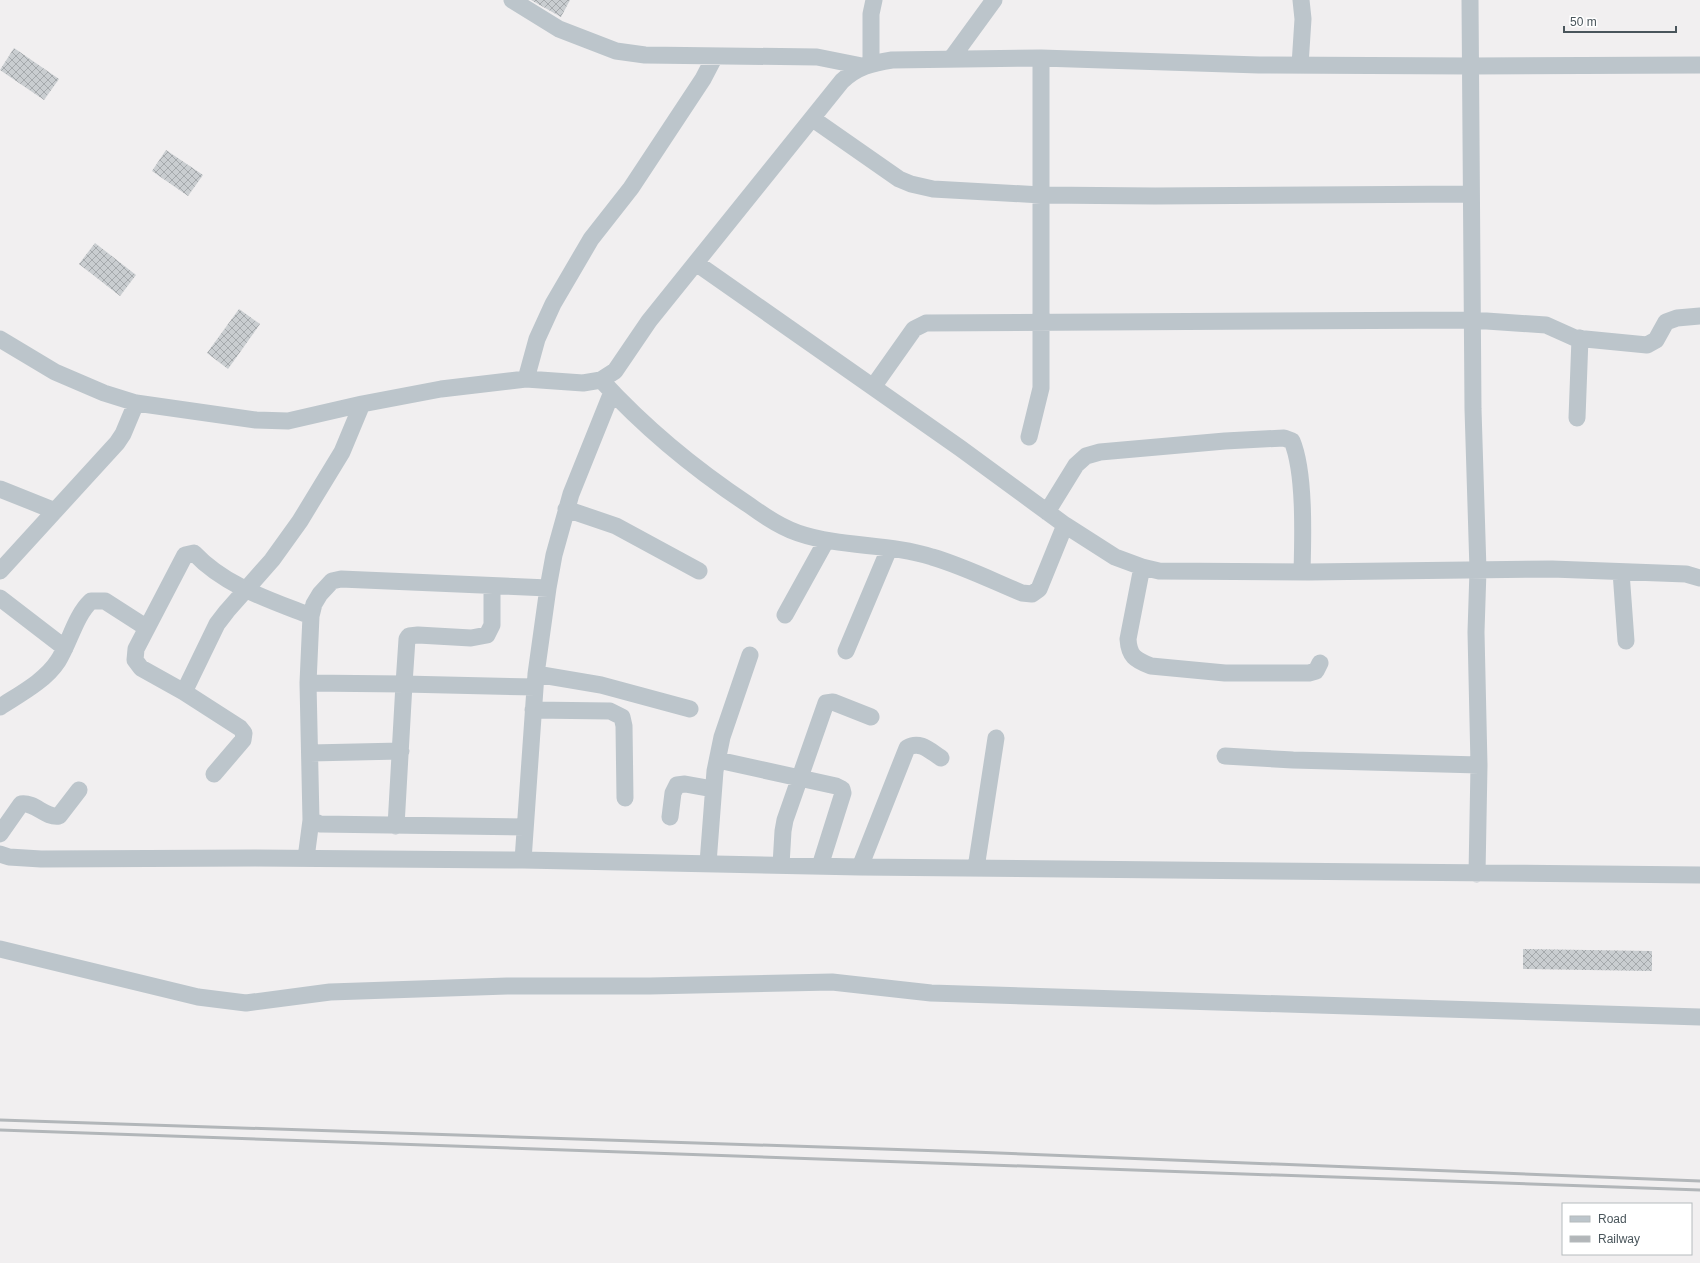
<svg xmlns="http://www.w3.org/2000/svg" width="1700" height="1263" viewBox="0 0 1700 1263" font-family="Helvetica,sans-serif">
	<defs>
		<pattern id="building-cross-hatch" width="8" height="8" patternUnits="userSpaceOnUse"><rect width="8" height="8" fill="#c9cdd0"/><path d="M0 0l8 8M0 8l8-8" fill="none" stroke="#a5a9ac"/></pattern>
	</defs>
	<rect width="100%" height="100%" fill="#f1eff0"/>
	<path fill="url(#building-cross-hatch)" d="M531,0H570L561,17Z
		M14,48L59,79L44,100L0,70Z
		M166,150L203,175L188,196L152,171Z
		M95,243L136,275L120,296L79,264Z
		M239,309L260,324L228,369L207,353Z
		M1523,949L1652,951V971L1523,969Z"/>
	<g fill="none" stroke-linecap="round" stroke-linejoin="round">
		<path stroke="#bcc5cb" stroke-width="17" d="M512,0L559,29L616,51L645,55L817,57L862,66
			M1470,0L1473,409L1478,570L1476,632L1479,765L1477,874
			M951,59L994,0
			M871,64V14L874,0
			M1300,65L1303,19L1301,0
			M813,119L899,179L911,184L933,189L1041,195L1155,196L1471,194
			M696,263L960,448L1065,525L1115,557L1142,567L1159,571L1309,572L1552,569L1686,574L1700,578
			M0,339L55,372L104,393L136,403L256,420L288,421L362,404L441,389L526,379L583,383L601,380L615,371L649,321L842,81C857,67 872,63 892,60L1041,58L1259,65L1470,66L1700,65
			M526,379L537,339L553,304L591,239L631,188L703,79L715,56
			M601,380C644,427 696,470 749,505C764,516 780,527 798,533C842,548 889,543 932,557C963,566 993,581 1022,593L1032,594L1039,589L1065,525
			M873,387L914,329L926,323L1472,320L1546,325L1575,338L1647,345L1656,340L1666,322L1677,318L1700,316
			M1577,418L1580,338
			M1029,437L1041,388V58
			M0,489L55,511
			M566,509L616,526L699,571
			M1047,512L1076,465L1086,456L1100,452L1225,441L1284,438L1292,441C1305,472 1303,537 1302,572
			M1142,567L1128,639C1129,656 1135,660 1151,666L1225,673H1309L1316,671L1320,663
			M0,571L117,443L123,434L136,403
			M1621,572L1626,641
			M0,598L65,648
			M785,615L826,541
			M846,651L889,549
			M536,674L601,685L690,709
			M308,683L404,684L407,639L409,636L418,635L471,638L487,635L492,625V586
			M184,692L141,668L135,660L136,649L185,555L194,553C225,586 270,600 311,616
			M0,707C20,694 45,681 58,661C70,642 75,616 91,601H105L147,628
			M533,710L610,711L622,717L624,726L625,798
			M310,753L401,751
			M1225,756L1293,760L1479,765
			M718,760L836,786L842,789L843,793L820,866
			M214,774L243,740L244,733L240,728L184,692L217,624L227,611L272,560L300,521L342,452L362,404
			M670,817L673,793L677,785L685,784L713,789
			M396,826L404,684L535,687
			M525,827L320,824L311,820L308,683L311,616L314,604L320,594L332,581L341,579L548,588
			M0,834L21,804C35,802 45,818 59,816L79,790
			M0,854L9,857L41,859L255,858L523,860L860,867L1700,875
			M306,858L311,820
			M523,860L536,674L548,588L554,555L571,494L612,392
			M708,863L715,771L722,737L750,655
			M781,865L783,831L785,820L826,703L833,702L871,717
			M860,867L907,748C920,740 930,751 941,758
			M976,868L996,738
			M0,949L198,997L246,1003L330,992L507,986H650L832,982L931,993L1700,1017"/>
		<path stroke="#b2b6b9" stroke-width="3" d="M0,1120L973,1152L1700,1181
			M0,1130L1700,1190"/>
	</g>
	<rect x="1562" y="1203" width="130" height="52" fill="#ffffff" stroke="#b6bbbd"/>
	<rect x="1570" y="1216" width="20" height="6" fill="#bcc5cb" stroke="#b6bbbd"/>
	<text x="1598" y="1223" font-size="12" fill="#49555b">Road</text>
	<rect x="1570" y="1236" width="20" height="6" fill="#b2b6b9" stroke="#b6bbbd"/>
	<text x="1598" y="1243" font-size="12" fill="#49555b">Railway</text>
	<path d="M1564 26v6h112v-6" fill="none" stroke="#49555b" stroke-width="2"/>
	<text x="1570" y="26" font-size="12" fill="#49555b" stroke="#ffffff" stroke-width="3" paint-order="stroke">50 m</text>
</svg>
